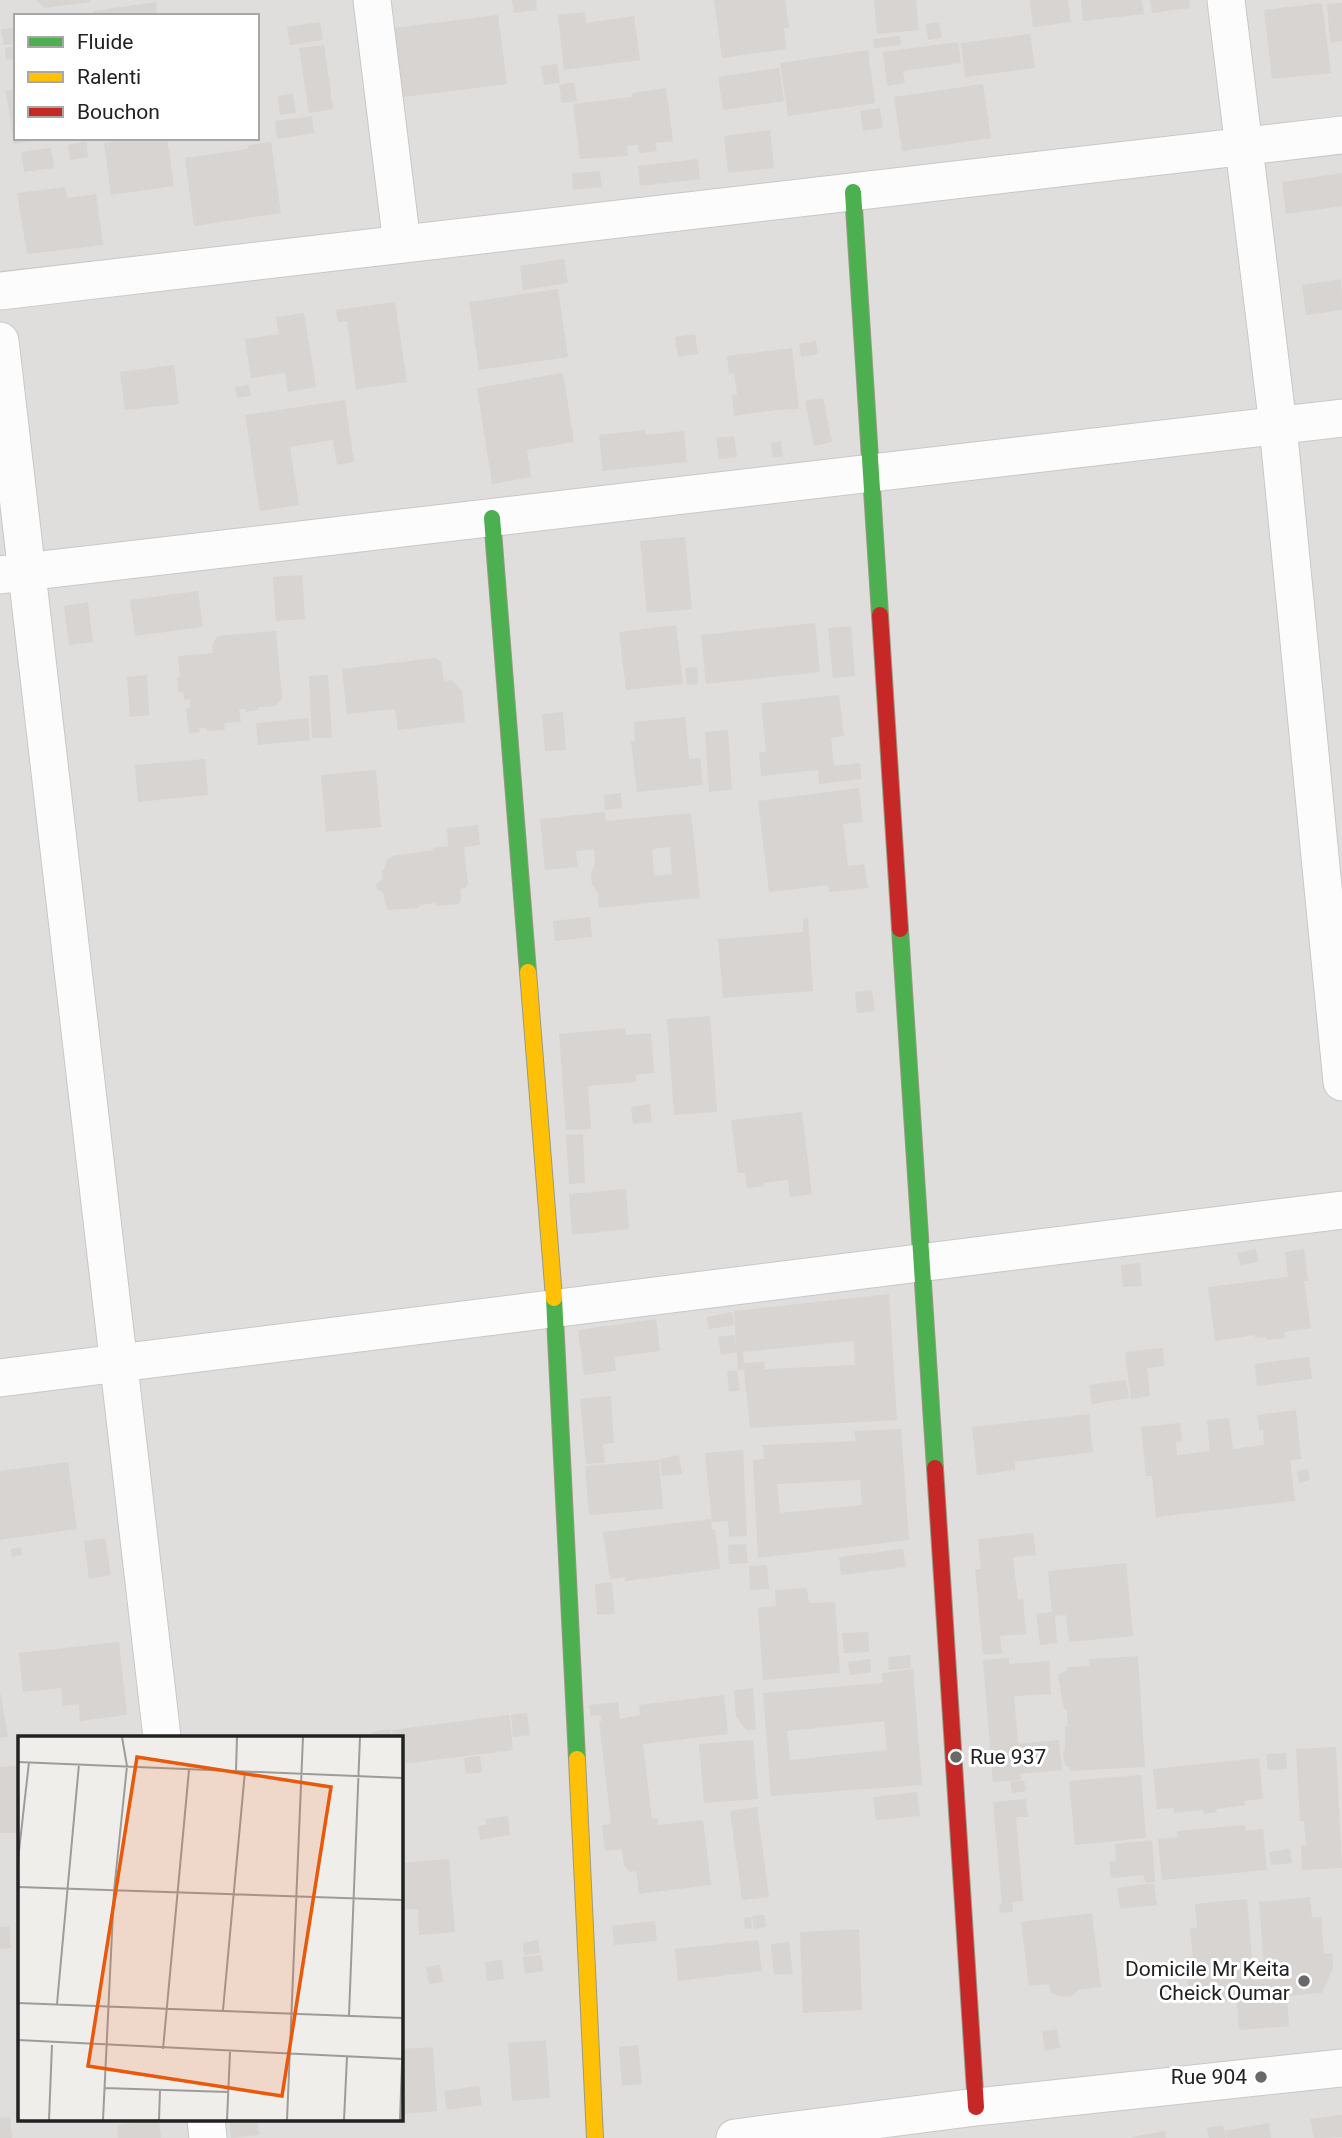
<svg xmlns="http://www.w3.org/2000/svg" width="1342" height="2138" viewBox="0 0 1342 2138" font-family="Roboto,sans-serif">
	<rect width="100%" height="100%" fill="#f0eeeb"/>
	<path fill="#dfdedc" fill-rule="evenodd" d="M0,0H1342V2138H0ZM16,16H257V138H16ZM19,1737H401V2119H19Z"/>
	<path fill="#d7d4d2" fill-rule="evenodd" d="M36,0H90L91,2L45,8Z
		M512,0H536L537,10L514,13Z
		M714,0H785L789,28H784L786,49L722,58Z
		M874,0H916L919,30L877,34Z
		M1030,0H1068L1071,22L1033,27Z
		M1081,0H1142L1144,14L1083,21Z
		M1150,0H1189L1190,8L1152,13Z
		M156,2L157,16H94L93,11Z
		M1322,3L1331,73L1272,79L1264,10Z
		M1342,3V41L1330,43L1327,4Z
		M585,12L586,23L634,16L640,60L564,70L558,15Z
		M498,15L507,84L403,97L394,28Z
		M320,22L323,40L290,45L287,27Z
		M939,22L942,38L928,40L926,24Z
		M16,27V44L4,45L1,29Z
		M1030,34L1035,68L965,77L961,43Z
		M900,36L901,45L874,48L873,39Z
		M958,42L961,63L903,71L905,83L887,86L883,52Z
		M324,45L333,109L309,113L299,48Z
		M16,46V59L6,60L5,48Z
		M868,50L875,103L788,116L780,63Z
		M557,64L560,83L544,85L541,66Z
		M779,68L784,101L723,110L718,77Z
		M574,82L577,101L562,103L559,85Z
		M983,84L991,138L902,151L894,97Z
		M666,88L673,141L655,143L657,151L639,153L638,145L627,146L628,156L580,159L573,104L632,97V93Z
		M16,89V138L40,140L14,144L6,91Z
		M293,94L296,113L280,115L278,96Z
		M880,108L883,128L863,131L860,111Z
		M312,116L314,133L277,139L275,121Z
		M770,130L774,168L728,173L724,136Z
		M133,138H167L174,186L111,195L104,143Z
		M86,141L88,157L70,160L68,145Z
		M271,142L281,213L194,226L185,158L248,149V145Z
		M51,148L54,168L24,172L21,152Z
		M698,159L700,179L640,186L638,166Z
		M600,171L602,187L573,190L572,173Z
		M1342,173V206L1286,214L1282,182Z
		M65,187L67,198L96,194L103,245L27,254L17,193Z
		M564,259L568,283L523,290L520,266Z
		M1341,279L1342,310L1306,315L1302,285Z
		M558,289L568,357L479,370L469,302Z
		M395,302L407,382L356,389L347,321L338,322L336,310Z
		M304,313L316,387L288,392L285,373L251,378L245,339L279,334L276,317Z
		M695,334L698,354L678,357L675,337Z
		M816,341L818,354L801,357L799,344Z
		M792,348L799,409L775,410L734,416L732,395L737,394L734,373L729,374L727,356Z
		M174,365L179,404L125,410L120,372Z
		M563,373L574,442L527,450L531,477L492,484L477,388Z
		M249,385L251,396L237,398L235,387Z
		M823,398L832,442L814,446L805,401Z
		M345,400L354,462L337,465L333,440L290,447L299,505L260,511L245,415Z
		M645,430V435L684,431L687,462L603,471L599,435Z
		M734,436L737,457L719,459L716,438Z
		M781,441L783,456L773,458L771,443Z
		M685,537L692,609L647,613L640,541Z
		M302,575L305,619L276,621L273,577Z
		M198,591L203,627L135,636L130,600Z
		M88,602L93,642L69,645L64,606Z
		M815,623L820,672L706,684L701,635Z
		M676,625L683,684L626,690L619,632Z
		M851,626L855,676L833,678L828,628Z
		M276,631L282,698L276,706L259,707L258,710L245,712V709H239L241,722L224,723L225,730L207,731L206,728H199L200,732L189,733L186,708H190V699L184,700L183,692H178L177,677H180L178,656L213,653L212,647L217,636Z
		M435,658L441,662L444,681L452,680L462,691L465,722L398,730L395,709L347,714L342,669Z
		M697,667L698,684L687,685L685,668Z
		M147,675L149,715L130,717L127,677Z
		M328,675L332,738H312L309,676Z
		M839,695L844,736L831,738L834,766L860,763L861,779L819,784L818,770L761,776L759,752H766L761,703Z
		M563,712L566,750L545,751L542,714Z
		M685,717L689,759L700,758L703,785L637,792L631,741H635L634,722Z
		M308,718L310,740L258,745L256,723Z
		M728,730L732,790L709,792L705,732Z
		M205,759L208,795L138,802L135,765Z
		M376,770L381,827L326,832L321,775Z
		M859,788L863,822L843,824L848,866L864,864L868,888L829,892L828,885L769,892L758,801Z
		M621,793L622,808L605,810L604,795Z
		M605,812L606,821L691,813L700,898L599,908L598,893L592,885L591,874L595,864L594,849L576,851L578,867L545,870L540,819ZM670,847L672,874L654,876L652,849Z
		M478,825L480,845L464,847L468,884L465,888L460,889L461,900L459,904L436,906V903L420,905L418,908L388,910L383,893L377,889L376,884L383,879L382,870H384L387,860L393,856L433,850V848L448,846L447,828Z
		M590,917L592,937L555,941L553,921Z
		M808,918L813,991L723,998L718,939L803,932V919Z
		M872,990L875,1011L857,1013L855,992Z
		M710,1016L717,1112L674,1115L667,1019Z
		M625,1028V1035L651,1033L654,1073L636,1075V1082L588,1086L591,1129L566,1130L559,1034Z
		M650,1104L652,1122L633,1124L631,1107Z
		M802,1112L812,1194L790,1197L788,1180L764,1183V1186L747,1188L745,1173H738L731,1120Z
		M583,1134L585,1183L569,1184L566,1135Z
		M626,1189L629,1229L572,1235L569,1194Z
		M1256,1249L1258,1262L1240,1265L1237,1253Z
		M1304,1249L1308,1281H1304L1311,1328L1284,1332L1285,1338L1266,1340V1337L1255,1338V1335L1215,1341L1208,1287L1288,1277L1285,1252Z
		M1140,1263L1142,1286L1123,1287L1121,1265Z
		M889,1294L897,1420L750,1428L744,1370H738L737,1352L721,1355L718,1337L734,1335L736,1348L734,1311ZM854,1341L855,1365L765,1369L764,1362L744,1363L743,1352Z
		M732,1312L734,1325L709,1329L707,1317Z
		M656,1319L660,1351L614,1357L616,1371L584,1375L578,1330Z
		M1163,1348L1164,1366L1147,1368L1150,1396L1131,1399L1125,1352Z
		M1309,1357L1312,1379L1257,1386L1255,1364Z
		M737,1370L740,1390L729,1392L727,1371Z
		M1126,1380L1129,1398L1092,1404L1089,1385Z
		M611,1396L614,1443L603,1444L605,1463L586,1464L580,1399Z
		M1296,1410L1301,1459L1290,1460L1295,1501L1156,1517L1152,1476H1146L1141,1427L1180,1423L1182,1441L1176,1442L1177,1455L1210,1451L1207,1420L1229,1418L1233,1449L1264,1445L1263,1430H1259L1257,1415Z
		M1089,1414L1093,1452L1015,1462V1470L977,1475L972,1427Z
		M901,1429L909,1540L758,1558L753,1460L764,1459L763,1445L856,1441L854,1431ZM860,1480L862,1505L780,1513L777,1484Z
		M743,1450L747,1536L729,1537L728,1521L712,1522L705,1453Z
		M679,1455L682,1474L662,1476L660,1459Z
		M659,1460L663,1509L589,1515L585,1466Z
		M68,1462L77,1529L0,1540V1471Z
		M1308,1469L1310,1480L1299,1483L1297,1471Z
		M711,1519L712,1530L715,1529L720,1569L625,1581V1577L610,1579L603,1532Z
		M1033,1533L1036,1555L1013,1557L1018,1600L1023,1599L1026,1634L1000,1636L1002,1653L983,1655L975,1569H981L978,1539Z
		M105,1538L111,1575L89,1579L84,1541Z
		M746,1544L748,1563L729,1564L728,1545Z
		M21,1547L22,1555L12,1557L11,1549Z
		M903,1549L906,1567L841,1575L839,1557Z
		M1126,1563L1133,1636L1069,1642L1066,1615L1055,1616L1057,1643L1040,1645L1036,1614L1052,1612L1048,1571Z
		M767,1565L769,1589L750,1590L749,1566Z
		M612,1582L615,1614L597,1615L595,1584Z
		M807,1588L809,1603L835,1602L840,1673L763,1680L758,1608L776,1606L775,1590Z
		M868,1632L869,1652L844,1653L842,1633Z
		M119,1642L127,1715L80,1721L79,1704L63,1706L61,1688L23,1692L19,1653Z
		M910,1655L911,1668L889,1670L888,1657Z
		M1138,1656L1145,1767L1070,1771V1767L1066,1766L1064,1761L1063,1753L1065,1749V1726H1068L1067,1709H1064L1058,1675L1067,1670V1667L1090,1666L1089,1659Z
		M1009,1658V1664L1049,1661L1051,1694L1014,1696L1018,1744L1059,1740L1062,1770L1020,1774L1021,1780L993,1782L983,1660Z
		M870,1659L871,1672L850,1675L848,1662Z
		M913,1669L922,1785L771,1796L763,1693L883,1683L882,1673ZM884,1721L887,1750L790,1760L787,1731Z
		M753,1688L756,1730H746L736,1717L734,1690Z
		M0,1691L8,1737L0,1738Z
		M724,1695L728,1734L643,1744L652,1819L658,1818V1825L703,1820L711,1885L639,1894L636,1871L630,1872L624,1865L622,1849L605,1851L602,1825L611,1824L599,1721H602L601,1715L591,1716L589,1705L618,1702L620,1719L640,1715L639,1705Z
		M527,1713L530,1735L513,1737L511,1715Z
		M509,1715L513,1750L401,1764V1737H393L392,1730Z
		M390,1729L391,1737H372V1732Z
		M753,1740L758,1799L704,1803L699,1744Z
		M1336,1747L1342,1868L1302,1870L1301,1845H1306L1304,1821H1300L1296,1749Z
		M1286,1753L1287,1769L1268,1770L1266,1754Z
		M480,1756L482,1772L466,1774L464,1758Z
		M1259,1758L1263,1799L1244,1801L1245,1805L1216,1809L1217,1812L1204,1814L1203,1810L1174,1813V1808L1157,1809L1153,1769Z
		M19,1765V1833H0V1767Z
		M1141,1775L1146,1838L1075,1845L1069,1781Z
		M1024,1780L1026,1791L1012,1793L1010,1782Z
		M917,1792L920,1816L876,1820L873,1797Z
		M1026,1799L1028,1817H1016L1023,1901L1012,1902L1013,1912L1000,1913L999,1904L1002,1903L993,1802Z
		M757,1807L769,1897L742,1900L730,1811Z
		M508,1816L510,1835L480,1840L478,1826L486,1825V1819Z
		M1245,1825L1246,1831L1263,1829L1267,1870L1162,1880L1158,1839L1178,1837L1177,1831Z
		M1152,1840L1155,1882L1145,1883L1144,1875L1111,1878L1109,1862L1116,1861L1115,1844Z
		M1290,1849L1292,1863L1271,1865L1269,1852Z
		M449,1859L455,1932L419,1935L418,1909L401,1910V1863Z
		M1154,1883L1157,1905L1120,1909L1117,1888Z
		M1310,1897L1312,1918L1321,1917L1324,1954L1332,1953L1333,1968L1322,1993L1287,1996L1289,2026L1239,2030L1237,2000L1201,2003L1187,1982L1185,1958L1193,1957L1190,1928H1197L1195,1904L1247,1899L1254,1981L1265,1979L1259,1902Z
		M1092,1913L1101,1987L1078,1990L1072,1996L1062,1997L1051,1993L1049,1984L1029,1986L1021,1922Z
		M764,1915L766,1927L754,1929L752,1916Z
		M751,1917L752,1928L745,1929L744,1918Z
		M655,1921L657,1941L614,1945L612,1926Z
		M9,1926L11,1948L0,1949V1927Z
		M859,1929L862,2010L803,2013L800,1932Z
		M538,1940L540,1953L524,1955L523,1943Z
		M758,1940L762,1971L678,1981L675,1949Z
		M789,1942L793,1974L774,1975L771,1944Z
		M541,1955L543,1971L525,1974L523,1957Z
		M502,1960L504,1979L487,1981L485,1962Z
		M440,1965L443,1982L429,1984L426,1967Z
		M1057,2029L1060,2048L1045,2051L1042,2031Z
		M546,2040L550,2098L512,2101L508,2043Z
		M638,2045L642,2084L622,2086L619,2047Z
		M433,2047L437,2111L401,2114V2049Z
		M479,2086L482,2105L447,2110L444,2091Z
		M1342,2115V2137L1314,2138L1310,2119Z
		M10,2117L12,2138H0V2118Z
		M229,2119H257L259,2135L231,2138Z
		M159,2120L161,2138H118L117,2125Z
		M1269,2123L1271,2138H1227L1225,2131Z
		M1223,2125L1226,2138H1209L1207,2128Z
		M1165,2131L1166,2138H1132V2137Z"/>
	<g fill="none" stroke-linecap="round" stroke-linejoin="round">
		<g stroke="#c9c8c7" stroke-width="39">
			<path id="street" d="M372,0L402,244
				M1226,0L1278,426L1342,1082
				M0,291L1342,135
				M0,341L162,1737
				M0,575L1342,418
				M0,1378L1342,1210
				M206,2119L208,2138
				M735,2138L976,2107L1342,2068"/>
		</g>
		<g stroke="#999a82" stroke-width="18">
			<path id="fast" d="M853,192L880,615
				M492,518L528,972
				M900,929L935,1468
				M554,1298L577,1759"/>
		</g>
		<g stroke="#999a82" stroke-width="18">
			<path id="slow" d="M528,972L554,1298
				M577,1759L595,2138"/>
		</g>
		<g stroke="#999a82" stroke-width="18">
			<path id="jam" d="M880,615L900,929
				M935,1468L976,2107"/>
		</g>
		<use href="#street" stroke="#fdfcfc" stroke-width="37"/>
		<use href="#fast" stroke="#4caf50" stroke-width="16"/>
		<use href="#slow" stroke="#ffc107" stroke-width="16"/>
		<use href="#jam" stroke="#c62828" stroke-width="16"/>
	</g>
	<g fill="#6a6968" stroke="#fff" stroke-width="2.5">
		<circle cx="956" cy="1757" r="7"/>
		<circle cx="1304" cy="1981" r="7"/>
		<circle cx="1261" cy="2077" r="7"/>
	</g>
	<g text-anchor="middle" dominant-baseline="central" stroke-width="6" stroke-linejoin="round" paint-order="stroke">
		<g font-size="21" fill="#222" stroke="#fff" text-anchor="end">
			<text x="970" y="1757" text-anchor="start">Rue 937</text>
			<text x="1290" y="1969">Domicile Mr Keita<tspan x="1290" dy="24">Cheick Oumar</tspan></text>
			<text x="1247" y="2077">Rue 904</text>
		</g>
	</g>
	<g transform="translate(18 1736)">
		<rect width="385" height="385" fill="#f0eeeb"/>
		<path fill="none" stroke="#9e9c9b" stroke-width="2" d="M0,26L385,42M218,35L219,1M0,124L11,26M0,151L385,164M0,267L385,282M39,268L61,28M205,274L227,35M331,279L342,1M0,304L385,323M145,313L171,34M86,352L210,356M31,384L34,309M85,384L96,155L109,30L104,1M141,384L142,354M209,384L212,316M269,384L285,1M326,384L329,321M382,384L385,299"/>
		<path fill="#e8590c" fill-opacity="0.15" stroke="#e8590c" stroke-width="3.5" d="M119,21L313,51L264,360L70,330Z"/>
		<rect width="385" height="385" fill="none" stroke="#222" stroke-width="3.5"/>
	</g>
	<rect x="14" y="14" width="245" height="126" fill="#ffffff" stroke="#a7a7a7" stroke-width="2"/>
	<rect x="28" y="37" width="35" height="10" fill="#4caf50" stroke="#a7a7a7" stroke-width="2"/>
	<text x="77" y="49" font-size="21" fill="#222222">Fluide</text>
	<rect x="28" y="72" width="35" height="10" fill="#ffc107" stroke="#a7a7a7" stroke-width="2"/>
	<text x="77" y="84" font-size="21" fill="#222222">Ralenti</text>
	<rect x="28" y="107" width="35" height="10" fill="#c62828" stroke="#a7a7a7" stroke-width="2"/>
	<text x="77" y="119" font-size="21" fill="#222222">Bouchon</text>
</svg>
